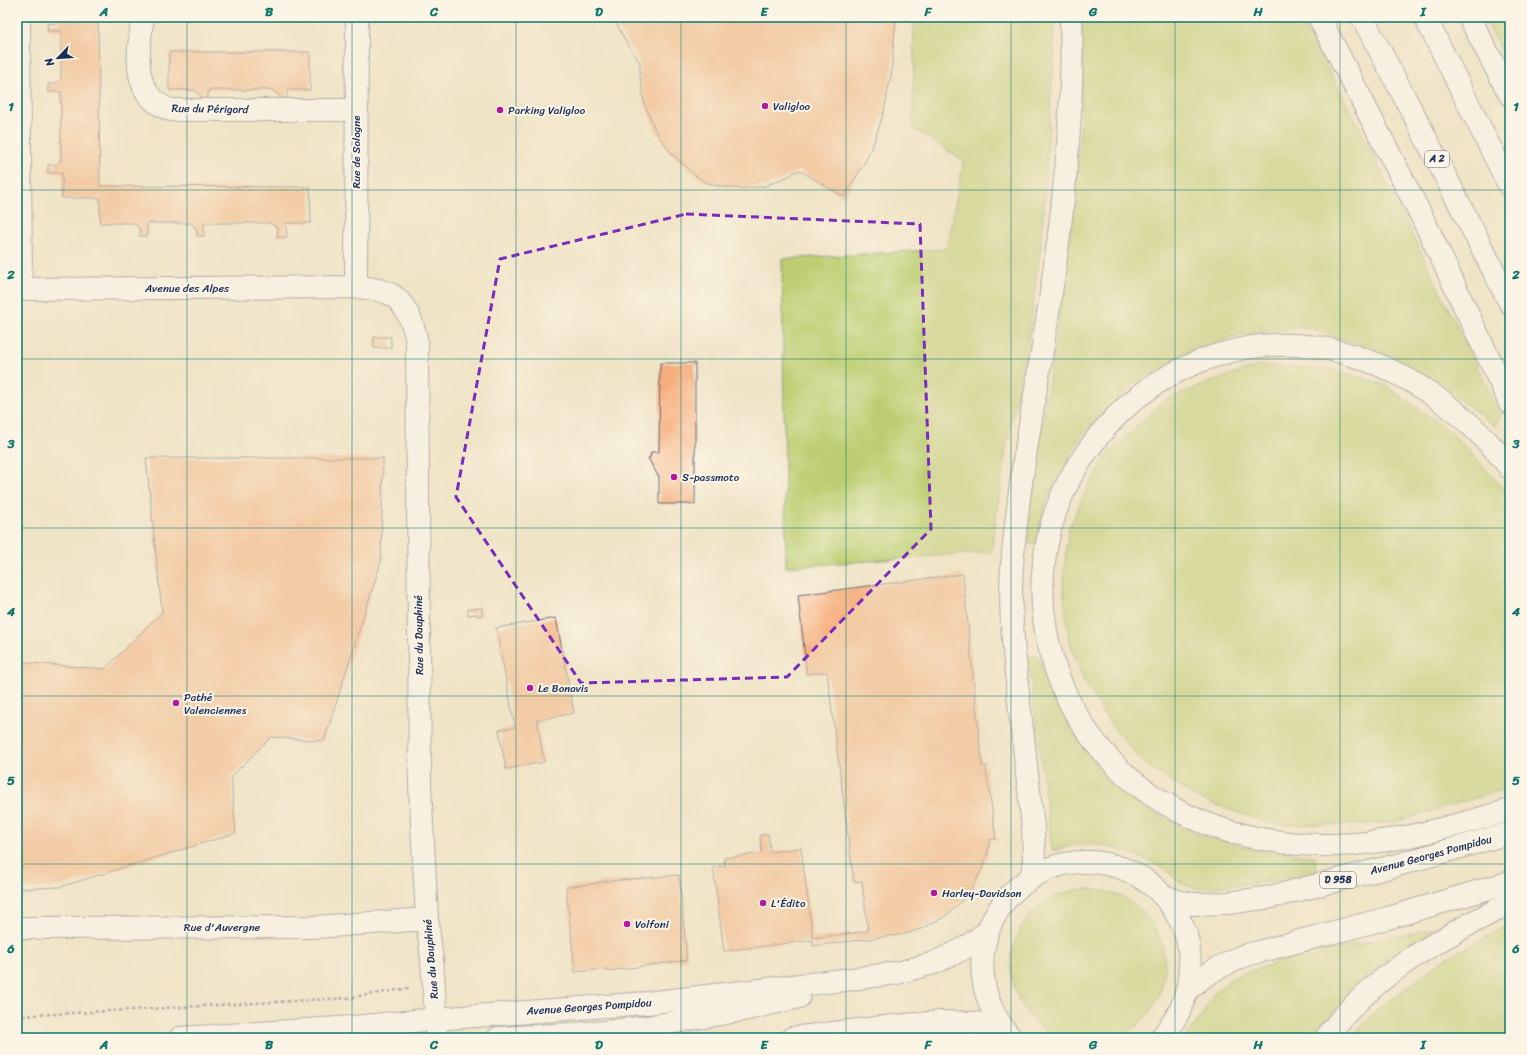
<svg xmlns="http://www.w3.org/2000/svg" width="1527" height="1055" viewBox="0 0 1527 1055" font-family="Sriracha,sans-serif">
	<rect width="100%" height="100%" fill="#fcf5e5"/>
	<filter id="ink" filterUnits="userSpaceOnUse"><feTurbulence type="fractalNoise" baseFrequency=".025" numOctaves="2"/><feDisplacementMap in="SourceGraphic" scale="8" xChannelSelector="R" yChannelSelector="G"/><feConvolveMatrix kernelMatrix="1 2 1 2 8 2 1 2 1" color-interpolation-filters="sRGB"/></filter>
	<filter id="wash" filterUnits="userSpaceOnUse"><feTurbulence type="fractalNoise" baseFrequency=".012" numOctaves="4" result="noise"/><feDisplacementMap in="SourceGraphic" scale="16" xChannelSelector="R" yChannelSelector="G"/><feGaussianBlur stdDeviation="0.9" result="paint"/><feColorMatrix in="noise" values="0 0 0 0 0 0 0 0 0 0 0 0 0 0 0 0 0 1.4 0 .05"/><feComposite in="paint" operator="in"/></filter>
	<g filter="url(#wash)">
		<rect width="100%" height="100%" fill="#f0e4c7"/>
		<path fill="#bbcd70" stroke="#6b7e67" d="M914,17H1053L1054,54L1041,245L1028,342L1007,443L991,552L786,567L782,259L946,249L964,161L913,128Z
			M1082,17H1299L1358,125L1501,415L1495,426L1432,379L1381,352L1307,327L1238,335L1187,354L1130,387L1079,439L1047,498L1035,544H1028L1030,504L1060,308L1077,181L1083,77Z
			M1484,17H1510V68Z
			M1261,365L1336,370L1385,385L1450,431L1502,487L1510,499V788L1394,822L1356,825L1271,824L1199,799L1145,765L1110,724L1084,681L1069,640L1063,586L1068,530L1088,487L1109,453L1163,401L1207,383Z
			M1038,656L1056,702L1096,764L1144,808L1200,835L1266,852L1315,856L1317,869C1286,883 1252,883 1219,886C1212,887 1202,889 1195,888C1180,886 1174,875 1162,868C1140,854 1107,844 1081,844C1072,845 1061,849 1052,851L1028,657Z
			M1011 966a77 77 0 1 1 154 0a77 77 0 1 1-154 0Z
			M1510,925V1038H1351L1375,1011L1444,959Z
			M1437,928L1364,979L1310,1038H1184L1203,1014L1214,993L1232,978L1249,971L1304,955Z"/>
		<g id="blocks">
			<path fill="#f6ad7b" d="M61,17H98L100,186L310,187L311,223H286L287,237H277L278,229L271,223H204V236H197V229L190,223H147V236H140V229L134,223H100V198H62V173H48V165H56L61,160V92H48V84H56L61,78V31H48L47,23L56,24L61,19Z
				M613,17H896L891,76L884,111L876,136L866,160L844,197L799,170L789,176L765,186L743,189L725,187L715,185L705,182L695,175L671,153L655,130L644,102L640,76V63L625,40Z
				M169,52H310V90H287V102H280V96L272,90H208V102H201V97L195,90H169Z
				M374,337H391V348H374Z
				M660,363H695V504H659V476H658L648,458H650L651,452H659Z
				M146,458H383L381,562L324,741L271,737L231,777L236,833L60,887L17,889V662L105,669L162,612Z
				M963,574L982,766H988V767L986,768L996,839L990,840L987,856L983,867L972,888L965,898L947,915L926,927L906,934L813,946V940L724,951L713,867L725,866L724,858L762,853L760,835L768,834L770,852L801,848L813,938L868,931L862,881L854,882L827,672L807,674L798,595Z
				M477,608H482V616H478V614L468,615V609H477Z
				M556,618L574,713L537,720L544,762L506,769L499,730L515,727L496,628Z
				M679,875L687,960L608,971L607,969L575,972L566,887L599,883L598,882Z"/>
		</g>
	</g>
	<g filter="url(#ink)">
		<use href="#blocks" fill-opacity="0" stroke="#666e83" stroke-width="1"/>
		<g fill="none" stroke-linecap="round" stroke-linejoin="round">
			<g stroke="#666e83" stroke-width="24">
				<path id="minor" d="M19,17L21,289
					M143,17C138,51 129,96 171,110H357
					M356,287L357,17
					M17,289L356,287C368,288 380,289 390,294C406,302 414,326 417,342L420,786L427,919L432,960L436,1019V1038
					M17,928L316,927L427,919"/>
			</g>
			<g stroke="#666e83" stroke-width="24">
				<path id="secondary" d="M180,1038L353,1027L436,1019L646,1003L844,980L897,973L934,963L965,948L987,932
					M498,1038L604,1032L647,1027L743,1010L799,997
					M792,1038L883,1027L940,1022L976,1023L1004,1030"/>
			</g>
			<g stroke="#666e83" stroke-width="24">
				<path id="primary" d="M1163,896L1181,902L1195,904L1228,903L1271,897L1397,865L1510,833
					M1187,990L1202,978L1216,969L1243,956L1388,918L1510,882
					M1011,1038C968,990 973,917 1028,880C1046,867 1068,861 1090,862C1114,863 1136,872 1154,887C1170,901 1184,922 1188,943C1194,978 1185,1011 1161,1038"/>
			</g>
			<g stroke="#666e83" stroke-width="24">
				<path id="motorway" d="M1319,17L1424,221L1510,403
					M1362,17L1415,117L1510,303
					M1425,17L1510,187
					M1469,17L1510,95
					M1510,468C1466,411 1400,364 1328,349C1279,339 1231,347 1186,367C1139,389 1103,424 1076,468C1006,585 1050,737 1166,804C1213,832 1269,844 1324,845C1388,846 1449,827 1510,810
					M1032,877L1034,858L1033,827C1028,783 1023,738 1018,693C1014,651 1009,609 1012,566C1019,472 1039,380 1052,286C1065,198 1074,107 1071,17
					M1326,1038C1372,974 1441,938 1510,903"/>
			</g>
			<path stroke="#666e83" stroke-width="2.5" stroke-dasharray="3 3" stroke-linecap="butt" d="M17,1016L348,998L409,988"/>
			<use href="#minor" stroke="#fff" stroke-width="22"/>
			<use href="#secondary" stroke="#fff" stroke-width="22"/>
			<use href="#primary" stroke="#fff" stroke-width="22"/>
			<use href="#motorway" stroke="#fff" stroke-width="22"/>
		</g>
	</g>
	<path d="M0 0H1527V1055H0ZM686,214L920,224L931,529L787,677L581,683L456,497L500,259Z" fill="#f0e4c7" fill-opacity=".55" fill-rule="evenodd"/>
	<path fill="none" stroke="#7b2cbf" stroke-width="3" stroke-dasharray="8 5" stroke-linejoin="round" d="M686,214L920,224L931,529L787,677L581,683L456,497L500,259Z"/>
	<path fill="none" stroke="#0f766e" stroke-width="1" stroke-opacity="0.55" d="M187,17V1038M352,17V1038M516,17V1038M681,17V1038M846,17V1038M1011,17V1038M1175,17V1038M1340,17V1038M17,190H1510M17,359H1510M17,528H1510M17,696H1510M17,864H1510"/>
	<g fill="#b5179e" stroke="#fcf5e5" stroke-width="1.5">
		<circle cx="765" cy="106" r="4"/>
		<circle cx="500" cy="110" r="4"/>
		<circle cx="674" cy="477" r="4"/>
		<circle cx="530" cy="688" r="4"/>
		<circle cx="176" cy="703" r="4"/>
		<circle cx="934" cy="893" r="4"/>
		<circle cx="763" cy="903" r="4"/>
		<circle cx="627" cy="924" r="4"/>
	</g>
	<g text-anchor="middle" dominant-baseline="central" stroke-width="4" stroke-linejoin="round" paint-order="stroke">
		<g fill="#fcf5e5" stroke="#5e6a86" stroke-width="1">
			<rect x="1425" y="151" width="24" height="16" rx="3"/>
			<rect x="1320" y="872" width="36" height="16" rx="3"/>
		</g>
		<g font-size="10" font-weight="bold" fill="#1b2f5e">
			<text x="1437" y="159">A 2</text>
			<text x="1338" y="880">D 958</text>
		</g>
		<g font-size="11" fill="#1b2f5e" stroke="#fcf5e5" text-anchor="start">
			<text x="773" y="106">Valigloo</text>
			<text x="508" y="110">Parking Valigloo</text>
			<text x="682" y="477">S-passmoto</text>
			<text x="538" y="688">Le Bonavis</text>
			<text x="184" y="697">Pathé<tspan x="184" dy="13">Valenciennes</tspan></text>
			<text x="942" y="893">Harley-Davidson</text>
			<text x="771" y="903">L'Édito</text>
			<text x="635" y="924">Volfoni</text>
		</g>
		<g font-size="11" fill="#1b2f5e" stroke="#fcf5e5">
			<text transform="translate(210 109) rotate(1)">Rue du Périgord</text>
			<text transform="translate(356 152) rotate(-90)">Rue de Sologne</text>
			<text x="187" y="288">Avenue des Alpes</text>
			<text transform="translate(419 635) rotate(-91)">Rue du Dauphiné</text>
			<text transform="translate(1431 855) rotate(-15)">Avenue Georges Pompidou</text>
			<text x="222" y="927">Rue d'Auvergne</text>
			<text transform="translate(431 959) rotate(-95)">Rue du Dauphiné</text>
			<text transform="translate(589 1007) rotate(-4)">Avenue Georges Pompidou</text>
		</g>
	</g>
	<rect width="1527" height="1055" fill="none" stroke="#fcf5e5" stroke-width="44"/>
	<g transform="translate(58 58) rotate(245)" stroke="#fcf5e5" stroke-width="3" paint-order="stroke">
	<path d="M0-3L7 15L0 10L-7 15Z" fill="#1b2f5e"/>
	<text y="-6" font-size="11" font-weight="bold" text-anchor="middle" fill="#1b2f5e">N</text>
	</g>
	<rect x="22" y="22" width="1483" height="1011" fill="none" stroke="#0f766e" stroke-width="1.5"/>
	<g font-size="13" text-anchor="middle" font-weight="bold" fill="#0f766e">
		<text x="104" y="16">A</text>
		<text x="269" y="16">B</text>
		<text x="434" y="16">C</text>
		<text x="599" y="16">D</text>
		<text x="764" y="16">E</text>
		<text x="928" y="16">F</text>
		<text x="1093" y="16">G</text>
		<text x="1258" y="16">H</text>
		<text x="1423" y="16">I</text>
		<text x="11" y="111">1</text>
		<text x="1516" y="111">1</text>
		<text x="11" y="279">2</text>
		<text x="1516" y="279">2</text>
		<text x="11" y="448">3</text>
		<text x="1516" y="448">3</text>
		<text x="11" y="616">4</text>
		<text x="1516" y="616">4</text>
		<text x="11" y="785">5</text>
		<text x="1516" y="785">5</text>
		<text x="11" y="953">6</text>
		<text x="1516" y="953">6</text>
		<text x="104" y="1049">A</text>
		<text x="269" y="1049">B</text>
		<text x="434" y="1049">C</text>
		<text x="599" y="1049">D</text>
		<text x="764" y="1049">E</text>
		<text x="928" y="1049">F</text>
		<text x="1093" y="1049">G</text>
		<text x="1258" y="1049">H</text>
		<text x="1423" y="1049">I</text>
	</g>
</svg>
